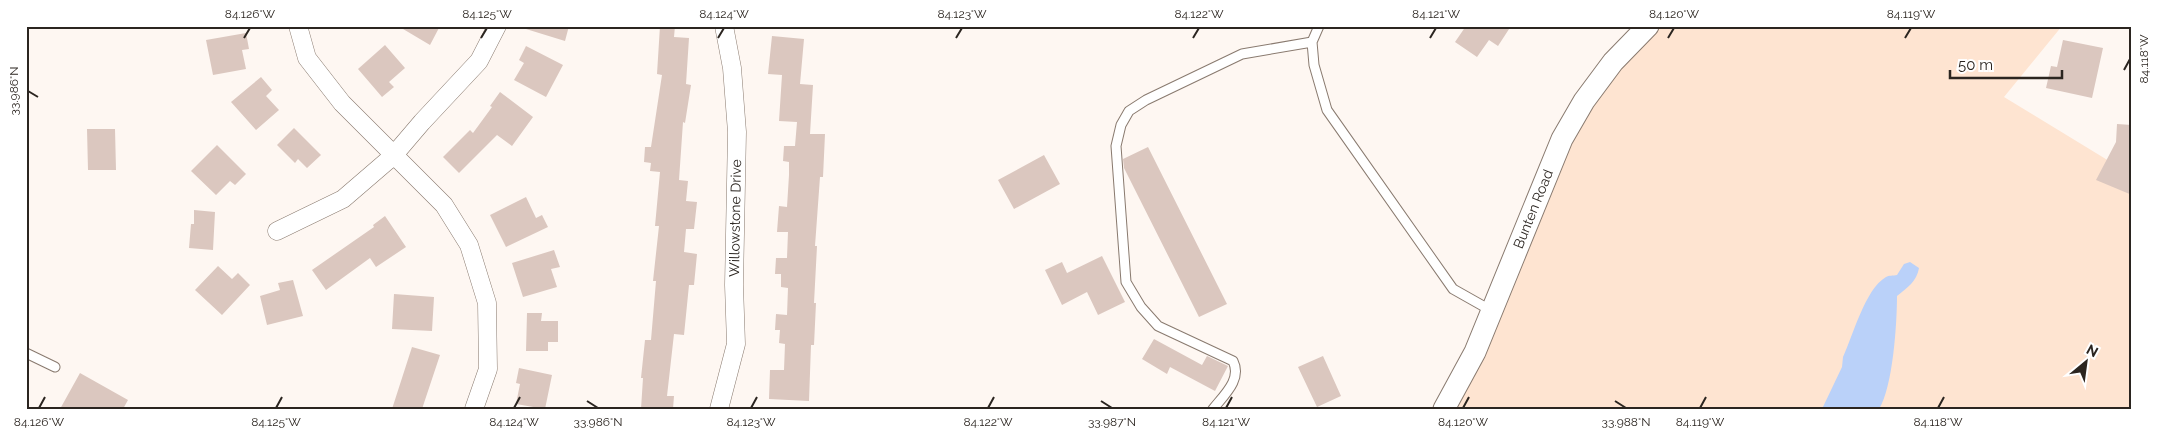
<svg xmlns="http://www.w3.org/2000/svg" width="2158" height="435" viewBox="0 0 2158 435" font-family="Raleway,sans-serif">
	<rect width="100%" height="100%" fill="#fef7f2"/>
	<path fill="#fee4d1" d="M1662,26H2062L2004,97L2132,175V409H1449L1545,167L1629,55Z"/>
	<path fill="#bad1f9" d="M1910,262L1919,268C1917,281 1907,288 1897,296C1897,323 1893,387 1879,409H1822L1842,367L1843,357C1853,336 1865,289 1886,277C1889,275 1893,276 1897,275L1904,264Z"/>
	<path fill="#dbc7bf" d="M398,26H440L430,45Z
		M527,26H569L565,41L526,29Z
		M660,26H675L674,37L689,38L686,84L691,85L685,123L683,122L679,180L688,181L686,201L697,202L694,229H686L684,252L697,254L694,285H689L684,335L674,334L667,396H674L673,409H641L643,378H641L645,340H651L656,281H653L659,226H655L660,172L650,171L651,163L644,162L645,147H651L662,75L657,74Z
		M1466,26H1511L1498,46L1489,40L1477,57L1455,42Z
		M246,33L249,49L242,50L246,69L213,75L206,40Z
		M772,36L804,39L800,84L813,85L810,134H825L823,177H820L815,246H817L814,303H816L814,345H811L809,401L769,399L770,370H784L785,344L779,343L780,330H775L776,314L787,315L788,288L781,287V274H775L776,258H787L788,232H777L779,206L787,207L789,175V162L783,161L784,146H795L797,122L779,121L782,75L768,74Z
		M2063,40L2103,48L2092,98L2046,88L2051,66L2057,67Z
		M385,45L405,68L389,82L394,87L382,97L358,69Z
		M526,46L563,65L546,97L514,80L524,63L519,60Z
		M261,77L272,90L266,96L279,110L256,130L231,102Z
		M500,92L533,117L512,146L497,135L459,173L443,157L470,130L473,133L492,107L490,106Z
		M2117,124L2132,125V195L2096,180L2116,142Z
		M294,128L321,155L307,168L298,159L295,163L277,145Z
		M87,129H115L116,170H88Z
		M217,145L246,174L235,185L230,181L216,195L191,171Z
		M1148,147L1227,304L1199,317L1124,168L1123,159Z
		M1044,155L1060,184L1014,209L998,180Z
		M526,197L536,218L542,215L548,227L506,247L490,215Z
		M194,210L215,212L213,250L189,248L191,224H194Z
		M385,216L406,247L376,267L370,258L326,290L312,270L374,227L373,225Z
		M554,250L560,267L551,269L557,287L523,297L512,263Z
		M1102,256L1125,302L1098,315L1087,292L1062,305L1045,270L1062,262L1067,273Z
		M218,266L232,279L238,273L250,285L222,315L195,290Z
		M293,280L303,316L267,325L260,296L280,290L278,283Z
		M394,294L434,297L432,331L392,329Z
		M527,313H542L541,321H558V342H548V351H526Z
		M1154,339L1202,365L1207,356L1228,366L1215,391L1170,367L1167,374L1142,359Z
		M412,347L440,355L422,409H392Z
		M1323,356L1341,396L1317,407L1298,367Z
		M519,368L552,375L545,409L516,404L520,384L516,383Z
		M80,373L128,400L123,409H60Z"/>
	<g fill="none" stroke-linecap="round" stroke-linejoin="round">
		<g stroke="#897a6f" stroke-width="11">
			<path id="service" d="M1319,26L1312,42L1314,65L1327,110L1453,289L1492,311
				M26,353L55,367
				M1213,409C1225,394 1242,379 1233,361L1158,326L1141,307L1126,282L1116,146L1121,125L1129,111L1146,100L1242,54L1312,42"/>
		</g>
		<g stroke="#897a6f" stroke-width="19">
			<path id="minor" d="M298,26L307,58L342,103L444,205L469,245L487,303L488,369L474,409
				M277,231L343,199L393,156L422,122L479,61L497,26
				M719,409L736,344L734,285L737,132L732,68L724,26"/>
		</g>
		<g stroke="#897a6f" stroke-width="23">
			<path id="tertiary" d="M1444,409L1475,352L1562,139L1584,101L1613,62L1648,26"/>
		</g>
		<use href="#service" stroke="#fff" stroke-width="9"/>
		<use href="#minor" stroke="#fff" stroke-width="18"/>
		<use href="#tertiary" stroke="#fff" stroke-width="21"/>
	</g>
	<path fill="none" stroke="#2b2520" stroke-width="2" d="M244,38L250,28M481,38L487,28M718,38L724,28M956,38L962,28M1193,38L1199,28M1430,38L1436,28M1668,38L1674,28M1905,38L1911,28M2124,70L2130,59M28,91L38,97M587,401L598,408M1101,401L1112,408M1615,401L1626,408M39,408L45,397M276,408L282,397M514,408L520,397M751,408L757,397M988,408L994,397M1226,408L1232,397M1463,408L1469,397M1700,408L1706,397M1938,408L1944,397"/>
	<g text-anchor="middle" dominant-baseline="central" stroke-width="4.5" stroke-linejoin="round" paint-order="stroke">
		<g font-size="14" fill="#2b2520" stroke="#fff">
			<text transform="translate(1533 209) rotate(-68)">Bunten Road</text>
			<text transform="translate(735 218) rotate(-89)">Willowstone Drive</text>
		</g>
	</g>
	<rect width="2158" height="435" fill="none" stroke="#ffffff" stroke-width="55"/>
	<g transform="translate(2086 362) rotate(29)" stroke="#ffffff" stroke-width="4" paint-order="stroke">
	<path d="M0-4L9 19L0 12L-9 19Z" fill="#2b2520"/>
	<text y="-8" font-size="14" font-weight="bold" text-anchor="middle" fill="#2b2520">N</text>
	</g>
	<path d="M1950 70v8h112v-8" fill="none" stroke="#2b2520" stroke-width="2.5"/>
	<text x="1958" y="70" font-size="15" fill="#2b2520" stroke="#ffffff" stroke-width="4" paint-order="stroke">50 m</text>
	<rect x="28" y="28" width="2102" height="380" fill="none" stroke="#2b2520" stroke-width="2"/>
	<g font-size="12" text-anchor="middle" fill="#2b2520">
		<text x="250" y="18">84.126°W</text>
		<text x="487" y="18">84.125°W</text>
		<text x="724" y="18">84.124°W</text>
		<text x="962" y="18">84.123°W</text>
		<text x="1199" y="18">84.122°W</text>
		<text x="1436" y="18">84.121°W</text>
		<text x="1674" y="18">84.120°W</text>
		<text x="1911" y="18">84.119°W</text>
		<text transform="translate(2144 59) rotate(-90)" y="4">84.118°W</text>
		<text transform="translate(14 91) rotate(-90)" y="4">33.986°N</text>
		<text x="39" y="426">84.126°W</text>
		<text x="276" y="426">84.125°W</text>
		<text x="514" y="426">84.124°W</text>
		<text x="598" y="426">33.986°N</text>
		<text x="751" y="426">84.123°W</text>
		<text x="988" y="426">84.122°W</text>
		<text x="1112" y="426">33.987°N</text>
		<text x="1226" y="426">84.121°W</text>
		<text x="1463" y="426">84.120°W</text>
		<text x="1626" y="426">33.988°N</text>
		<text x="1700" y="426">84.119°W</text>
		<text x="1938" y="426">84.118°W</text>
	</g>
</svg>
